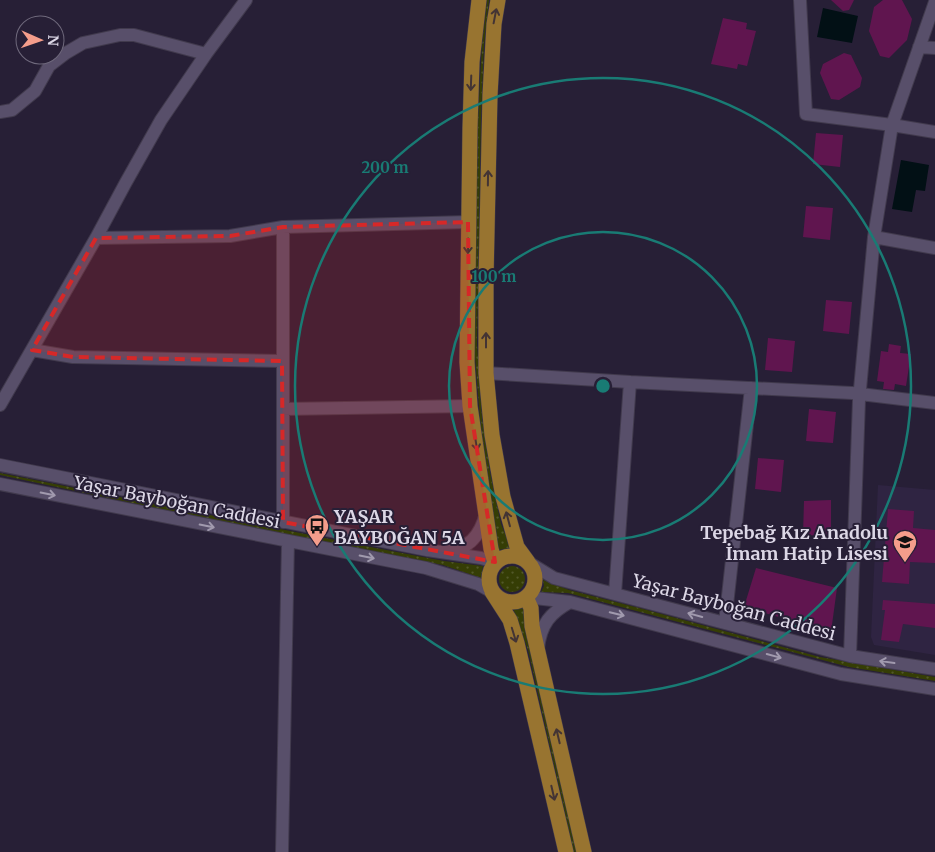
<svg xmlns="http://www.w3.org/2000/svg" width="935" height="852" viewBox="0 0 935 852" font-family="Merriweather,serif">
	<defs>
		<pattern id="grass-dots" width="8" height="8" patternUnits="userSpaceOnUse" patternTransform="scale(1.25)"><rect width="8" height="8" fill="#353d05"/><path d="M2 2h.1M6 6h.1" fill="none" stroke="#525829" stroke-width="1.8" stroke-linecap="round"/></pattern>
	</defs>
	<rect width="100%" height="100%" fill="#271f36"/>
	<path fill="#2f2442" d="M878,485L935,490V655L874,645L871,637Z"/>
	<path fill="url(#grass-dots)" d="M487,0H489L484,45L481,117L477,344L482,418L490,472L501,524L511,548L498,550L480,419L474,344L478,117L482,45Z
		M0,473L360,545L444,561L483,566L481,578L443,565L170,511L0,475Z
		M499 579a13 13 0 1 1 26 0a13 13 0 1 1-26 0Z
		M543,580L569,590L643,609L820,657L935,677V681L849,667L568,593L541,592L544,586Z
		M524,607L577,852H574L528,650L513,608Z"/>
	<path fill="#021015" d="M823,8L858,16L852,43L817,37Z
		M901,160L929,165L925,191L916,190L912,212L892,209Z"/>
	<path fill="#60154f" d="M831,0H854L849,10L843,11Z
		M883,0H902L912,19L907,40L889,58L880,56L869,31L874,7Z
		M723,18L747,23L746,29L756,31L747,66L738,64L737,69L711,64Z
		M844,53L851,55L862,78L860,87L839,100L831,99L820,73L823,64Z
		M816,133L843,135L840,167L813,164Z
		M806,206L833,208L830,240L803,237Z
		M826,300L852,302L849,334L823,331Z
		M768,338L795,341L792,372L765,370Z
		M889,344L901,346L900,353L911,354L906,386L895,384L894,390L883,389L884,382L877,381L881,351L888,352Z
		M809,409L836,412L833,443L806,441Z
		M758,458L784,460L781,492L755,489Z
		M831,500V536L803,535L804,501Z
		M888,509L914,511L913,528L935,530V563L910,562L909,584L882,582Z
		M756,568L837,588L831,632L744,607Z
		M883,600L935,604V628L903,624L899,642L881,640L885,610H882Z"/>
	<g fill="none" stroke-linecap="round" stroke-linejoin="round">
		<g stroke="#413a4d" stroke-width="14">
			<path id="minor" d="M800,0L806,114L892,125L935,132
				M919,47L935,48
				M0,112L12,110L35,91L49,66L66,53L83,43L120,35H134L206,54
				M874,237L935,248
				M96,238L230,236L283,227L468,222
				M32,350L73,357L282,361
				M486,373L630,382L852,393L935,403
				M0,405L96,238L125,184L161,120L206,54L246,0
				M283,409L470,406
				M0,465L427,550L481,558L495,562
				M0,484L426,568L478,584L492,592
				M283,522V227
				M447,550C470,550 481,533 486,513
				M528,562L554,578L850,656L935,669
				M615,594L630,382
				M526,597L570,602L841,674L935,689
				M725,623L751,388
				M538,648C541,624 550,613 570,602
				M850,656L859,400L874,237L892,125L935,2
				M282,852L288,541"/>
		</g>
		<g stroke="#413a4d" stroke-width="16">
			<path id="major" d="M479,0L472,62L470,128L467,362L470,406L491,549L495,562
				M498,0L494,24L490,95L486,278V373L492,435L503,497L517,547L528,562
				M489 579a23 23 0 1 1 46 0a23 23 0 1 1-46 0Z
				M492,592L510,620L517,643L566,852
				M526,597L531,608L532,626L584,852"/>
		</g>
		<use href="#minor" stroke="#584f6a" stroke-width="12"/>
		<use href="#major" stroke="#987430" stroke-width="15"/>
	</g>
	<defs><path id="oneway-shaft" d="M-6 0H5M1.5-3L5.5 0L1.5 3" fill="none" stroke-width="1.6" stroke-linecap="round" stroke-linejoin="round" transform="scale(1.25)"/></defs>
	<g stroke="#433434">
		<use href="#oneway-shaft" transform="translate(495 16) rotate(-79)"/>
		<use href="#oneway-shaft" transform="translate(471 83) rotate(92)"/>
		<use href="#oneway-shaft" transform="translate(488 178) rotate(-89)"/>
		<use href="#oneway-shaft" transform="translate(468 246) rotate(91)"/>
		<use href="#oneway-shaft" transform="translate(486 340) rotate(-90)"/>
		<use href="#oneway-shaft" transform="translate(476 443) rotate(81)"/>
		<use href="#oneway-shaft" transform="translate(508 519) rotate(-105)"/>
		<use href="#oneway-shaft" transform="translate(514 635) rotate(73)"/>
		<use href="#oneway-shaft" transform="translate(558 736) rotate(-103)"/>
		<use href="#oneway-shaft" transform="translate(553 793) rotate(77)"/>
	</g>
	<g stroke="#a19aae">
		<use href="#oneway-shaft" transform="translate(48 494) rotate(11)"/>
		<use href="#oneway-shaft" transform="translate(207 526) rotate(11)"/>
		<use href="#oneway-shaft" transform="translate(367 557) rotate(11)"/>
		<use href="#oneway-shaft" transform="translate(617 614) rotate(14)"/>
		<use href="#oneway-shaft" transform="translate(695 615) rotate(-165)"/>
		<use href="#oneway-shaft" transform="translate(774 656) rotate(15)"/>
		<use href="#oneway-shaft" transform="translate(887 662) rotate(-172)"/>
	</g>
	<path fill="#d62828" fill-opacity="0.2" stroke="#d62828" stroke-width="4" stroke-dasharray="10 6" stroke-linejoin="round" d="M468,222L470,406L495,562L283,522L282,361L73,357L32,350L96,238L230,236L283,227Z"/>
	<g fill="none" stroke="#197b74" stroke-width="2.5">
		<circle cx="603" cy="386" r="154"/>
		<circle cx="603" cy="386" r="308"/>
	</g>
	<defs>
		<g id="bus-pin" transform="scale(1.25)"><path d="M0 17L-7.5 6A9.5 9.5 0 1 1 7.5 6Z" fill="#f49d8b" stroke="#271f36"/><path d="M-5-6H5V4H4V6H2V4H-2V6H-4V4H-5ZM-3.5-4V0h7V-4ZM-3.5 1.2v1.5H-2V1.2ZM2 1.2v1.5H3.5V1.2Z" fill="#111"/></g>
		<g id="school-pin" transform="scale(1.25)"><path d="M0 17L-7.5 6A9.5 9.5 0 1 1 7.5 6Z" fill="#f49d8b" stroke="#271f36"/><path d="M0-5L7-2L0 1L-7-2ZM-4 1L0 2.5L4 1V4Q0 6-4 4Z" fill="#111"/></g>
	</defs>
	<g fill-rule="evenodd">
		<use href="#bus-pin" x="317" y="526"/>
		<use href="#school-pin" x="905" y="542"/>
	</g>
	<g text-anchor="middle" dominant-baseline="central" stroke-width="4" stroke-linejoin="round" paint-order="stroke">
		<g font-size="18" fill="#dcd7e6" stroke="#271f36">
			<text transform="translate(177 502) rotate(11)">Yaşar Bayboğan Caddesi</text>
			<text transform="translate(734 607) rotate(15)">Yaşar Bayboğan Caddesi</text>
		</g>
		<g font-size="18" font-weight="bold" fill="#dcd7e6" stroke="#271f36" text-anchor="start">
			<text x="334" y="516">YAŞAR<tspan x="334" dy="21">BAYBOĞAN 5A</tspan></text>
			<text x="888" y="532" text-anchor="end">Tepebağ Kız Anadolu<tspan x="888" dy="21">İmam Hatip Lisesi</tspan></text>
		</g>
	</g>
	<circle cx="603" cy="386" r="8" fill="#197b74" stroke="#271f36" stroke-width="2.5"/>
	<g font-size="15" text-anchor="middle" font-weight="bold" fill="#197b74" stroke="#271f36" stroke-width="4" stroke-linejoin="round" paint-order="stroke">
		<text x="385" y="173">200 m</text>
		<text x="494" y="282">100 m</text>
	</g>
	<g transform="translate(40 40) rotate(92)"><circle r="24" fill="#271f36" stroke="#6f697c"/>
	<path d="M0-4L9 19L0 12L-9 19Z" fill="#f49d8b"/>
	<text y="-8" font-size="14" font-weight="bold" text-anchor="middle" fill="#dcd7e6">N</text>
	</g>
</svg>
